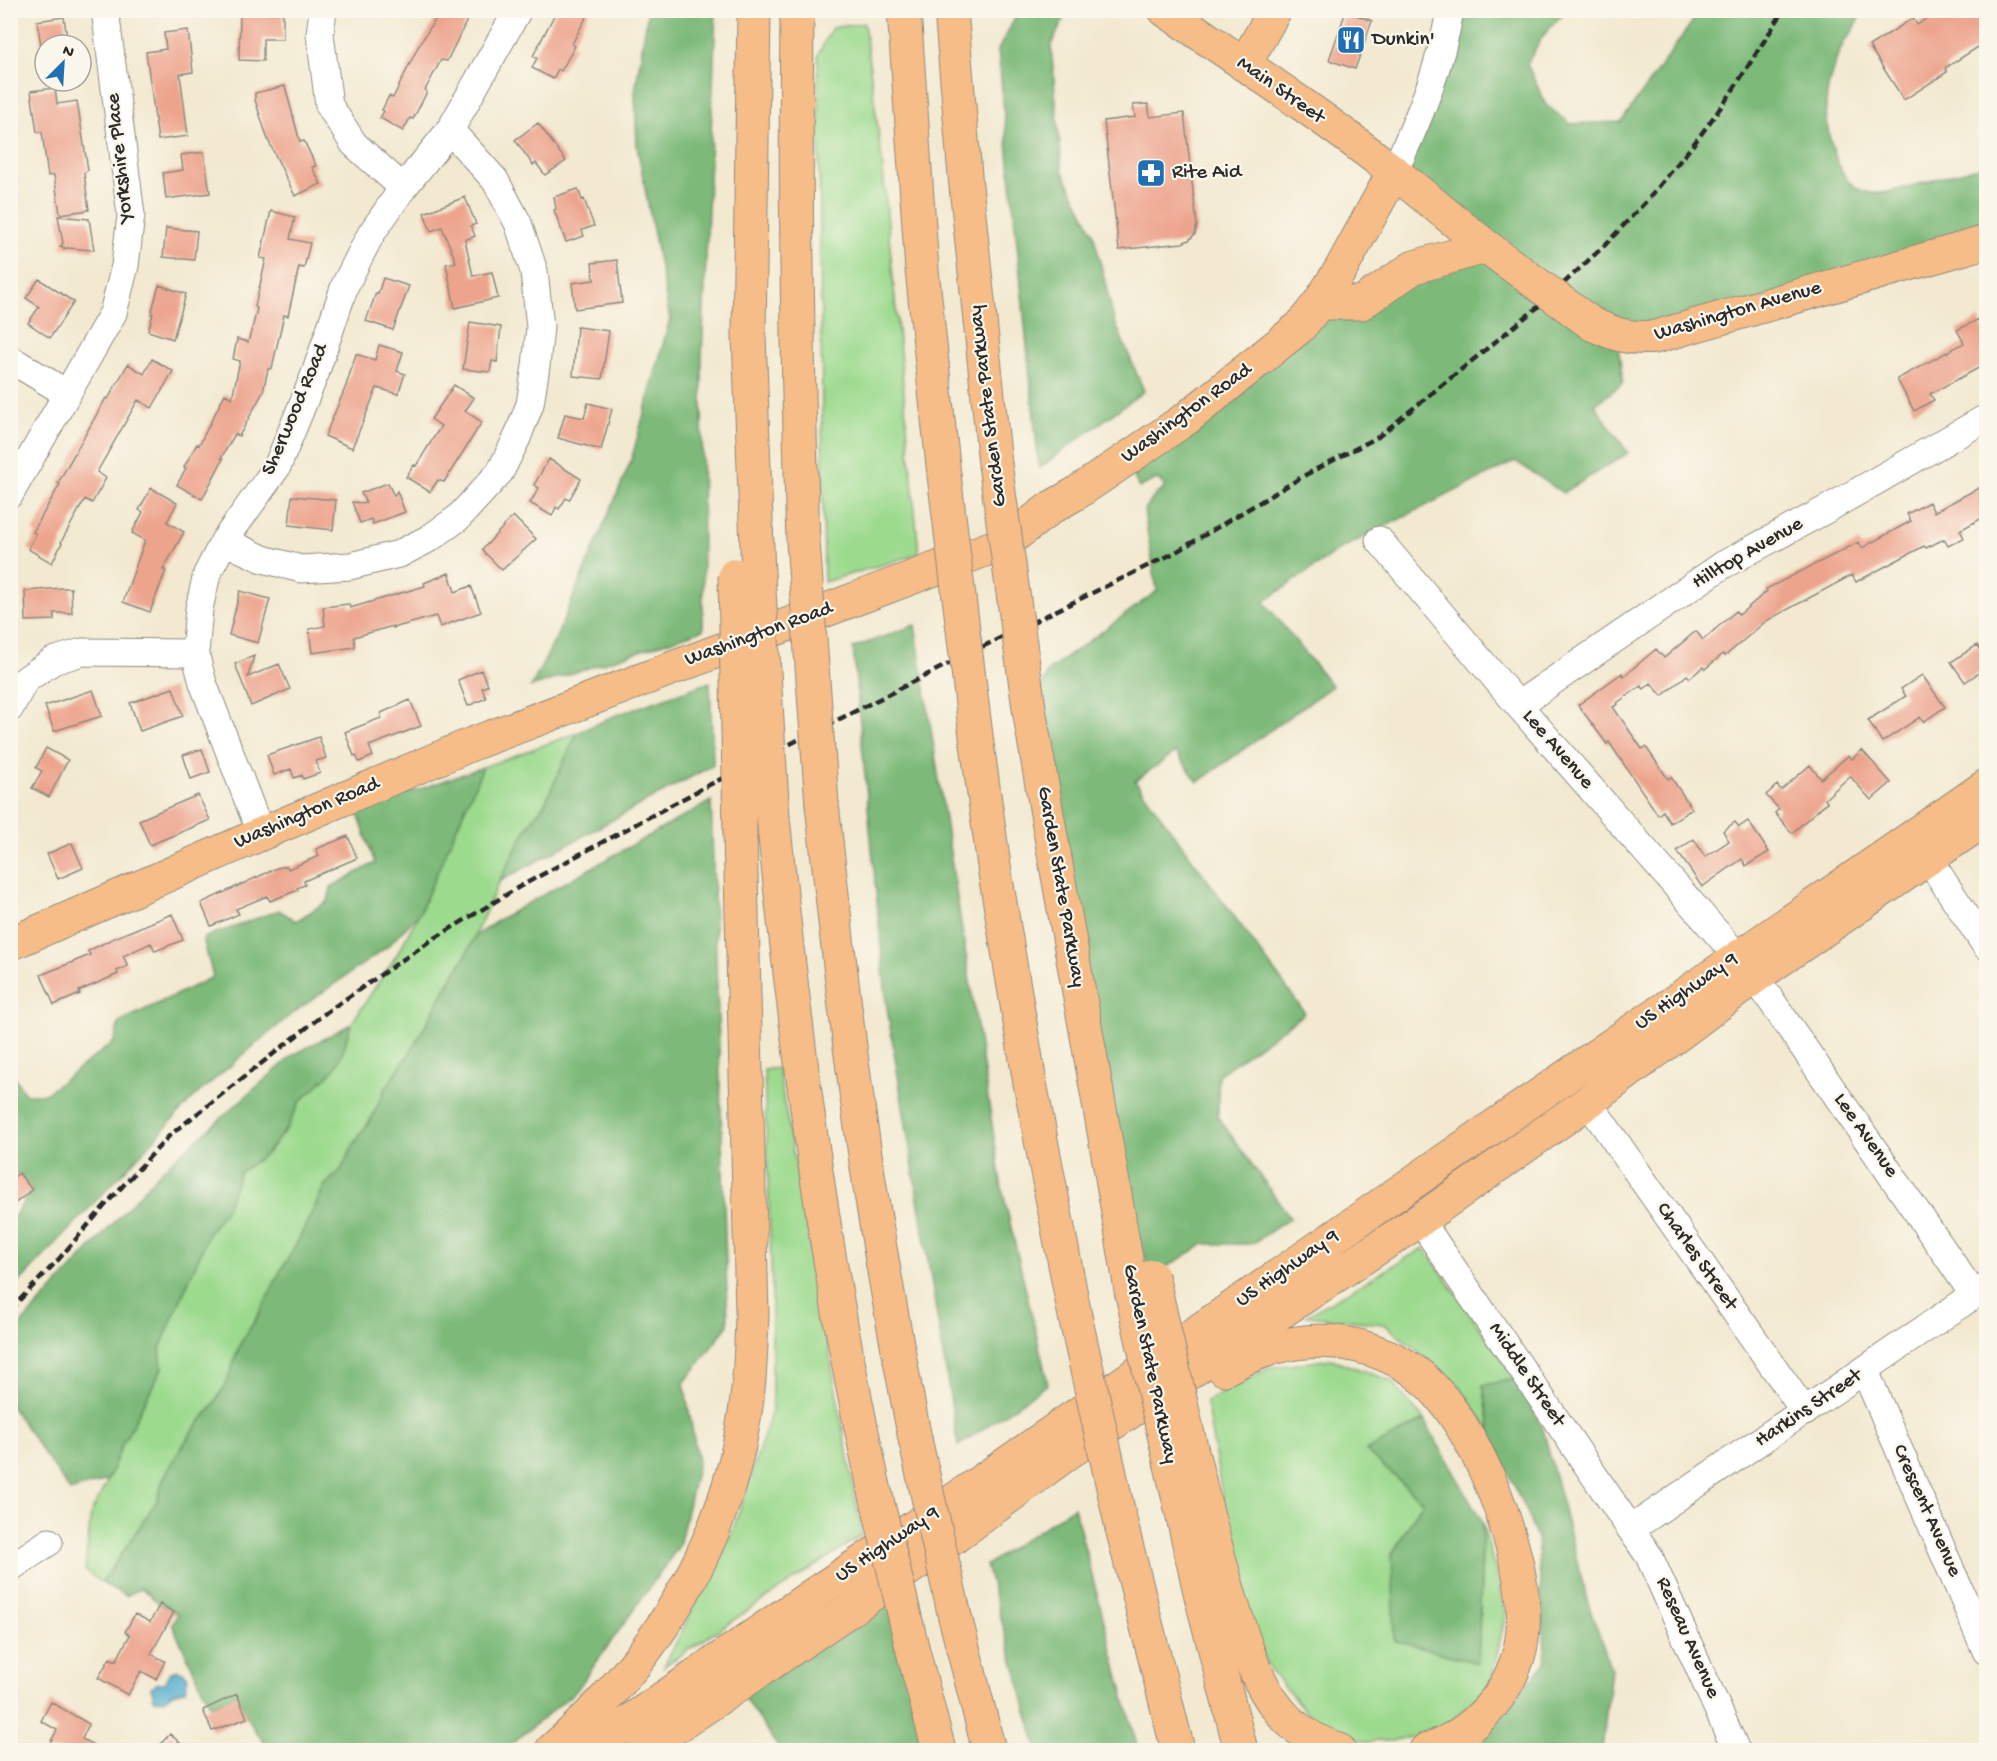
<svg xmlns="http://www.w3.org/2000/svg" width="1997" height="1761" viewBox="0 0 1997 1761" font-family="'Gochi Hand',sans-serif">
	<rect width="100%" height="100%" fill="#fbf7ec"/>
	<filter id="ink" filterUnits="userSpaceOnUse"><feTurbulence type="fractalNoise" baseFrequency=".0167" numOctaves="2"/><feDisplacementMap in="SourceGraphic" scale="12" xChannelSelector="R" yChannelSelector="G"/><feConvolveMatrix kernelMatrix="1 2 1 2 8 2 1 2 1" color-interpolation-filters="sRGB"/></filter>
	<filter id="wash" filterUnits="userSpaceOnUse"><feTurbulence type="fractalNoise" baseFrequency=".008" numOctaves="4" result="noise"/><feDisplacementMap in="SourceGraphic" scale="24" xChannelSelector="R" yChannelSelector="G"/><feGaussianBlur stdDeviation="1.35" result="paint"/><feColorMatrix in="noise" values="0 0 0 0 0 0 0 0 0 0 0 0 0 0 0 0 0 1.4 0 .05"/><feComposite in="paint" operator="in"/></filter>
	<g filter="url(#wash)">
		<rect width="100%" height="100%" fill="#f2e9d0"/>
		<path fill="#9cda8e" stroke="#64825c" stroke-width="1.5" d="M864,23L882,161L919,554L824,582L818,55L832,28Z
			M577,733L545,803L527,828L499,882L465,957L448,984L413,1048L384,1091L373,1116L353,1146L341,1170L325,1185L298,1241L280,1272L259,1314L240,1344L227,1382L213,1406L191,1433L173,1461L162,1482L159,1499L102,1583L85,1570L91,1513L108,1480L121,1447L162,1368L160,1348L210,1231L226,1209L240,1172L265,1155L287,1128L299,1102L335,1068L343,1051L351,1024L396,956L419,914L483,767Z
			M778,1068L862,1535L664,1666L733,1530L772,1411V1291L764,1070Z
			M1424,1248L1516,1379L1483,1385L1491,1433L1459,1385L1384,1324L1306,1316Z
			M1331,1359L1391,1381L1424,1420L1367,1451L1423,1502L1392,1554L1478,1663L1483,1523L1506,1614L1490,1685L1435,1736L1368,1742L1321,1729L1270,1670L1241,1605L1206,1401L1269,1368Z"/>
		<path fill="#7dba79" stroke="#547252" stroke-width="1.5" d="M648,11H716L702,357L703,630L531,687L556,638L631,461L670,319L637,146L635,92Z
			M1019,11H1067L1051,46L1062,170L1093,232L1114,320L1144,391L1039,468L998,50Z
			M1450,11H1565L1542,37L1527,64L1546,105L1571,124L1621,122L1700,11H1862C1859,16 1858,22 1855,27C1852,33 1847,37 1844,42C1823,86 1819,120 1839,165C1845,179 1855,191 1871,193C1886,195 1903,188 1916,185C1940,178 1963,171 1986,165V242L1617,337L1623,383L1595,405L1628,453L1563,493L1515,461L1342,548L1264,602L1332,686L1198,782L1176,752L1135,781L1305,1013L1218,1075V1117L1290,1218L1255,1242L1249,1244H1204L1152,1276L1111,1163L1030,715L1048,671L1157,591L1144,511L1156,494L1162,491L1165,485L1157,479L1139,488L1126,459L1300,327L1485,247L1394,172Z
			M915,625L1002,1189L1048,1384L958,1446L887,1008L853,648Z
			M710,682L713,765L499,882L527,828L545,803L577,733L614,716Z
			M483,767L419,914L387,947L289,1016L196,1095L11,1291V1221L32,1190L19,1173L11,1180L10,1070L25,1094H45L114,1042L119,1022L213,977L203,938L279,910L296,921L328,901L331,887L375,863L357,811Z
			M711,801L728,1325L684,1383L698,1462L679,1546L576,1691L504,1750H269L247,1718L237,1695L210,1705L172,1624L178,1614L160,1604L141,1588L126,1596L102,1583L158,1499L162,1482L173,1461L191,1433L213,1406L227,1382L240,1344L259,1314L280,1272L298,1241L325,1185L341,1170L353,1146L373,1116L384,1091L413,1048L448,984L465,957L475,936L500,919Z
			M351,1024L343,1051L335,1069L300,1102L287,1128L265,1155L240,1172L226,1209L210,1231L160,1348L162,1368L121,1447L108,1480L70,1491L11,1406V1335L162,1170L293,1055Z
			M1516,1379L1543,1429L1587,1600L1611,1669L1602,1750H1455L1474,1742L1546,1663L1537,1537L1491,1433L1483,1385Z
			M1424,1420L1483,1523L1478,1663L1395,1641L1392,1554L1423,1502L1366,1451Z
			M1074,1507L1138,1750H1038L986,1565Z
			M882,1588L939,1750H780L737,1686Z"/>
		<path fill="#4eaacc" stroke="#3c6a7c" stroke-width="1.5" d="M178,1670L185,1673L188,1677L185,1690L174,1693L163,1700L154,1699L151,1687L158,1683H165L171,1672Z"/>
		<g id="blocks">
			<path fill="#eda48d" d="M441,10H472L447,61L441,60L425,90L427,92L413,119L410,118L403,131L380,118L384,111L382,110L389,96L393,98L418,47Z
				M557,10H590L572,44L575,46L561,71L558,69L553,79L532,68L537,58L533,56Z
				M1939,10H1986V42L1945,68L1947,72L1904,100L1869,46L1913,18L1917,25Z
				M1346,11L1372,21L1355,69L1329,60Z
				M240,12L283,13V39H263V61L239,60Z
				M64,17L68,45H41L37,21Z
				M188,30L193,72L180,74L188,136L158,140L146,52L166,49L164,33Z
				M285,86L300,142L304,141L316,166L312,167L321,184L295,196L268,140L255,100V93Z
				M55,88L57,104L77,101L88,170L84,173L89,210L60,214L54,175L48,176L42,132H37L31,91Z
				M1148,104L1150,117L1184,113L1197,225L1195,234L1189,240L1182,243L1119,250L1104,121L1135,117L1133,105Z
				M538,123L566,161L545,175L536,163L533,165L515,140Z
				M204,152L210,193L166,199L163,173L183,170L181,155Z
				M578,189L582,200L584,199L594,226L582,230L584,236L566,242L554,210L556,209L554,197Z
				M465,197L476,224L471,226L475,236L465,240L473,276L492,272L498,298L455,308L446,264L456,262L442,227L431,231L424,213Z
				M271,211L295,217L290,239L310,243L304,268L299,267L288,316L284,315L272,368L268,369L263,392L239,436L235,434L221,458L223,459L202,499L177,485L186,468L184,467L197,444L199,445L225,394L232,398L240,361L233,359L237,339L248,342L253,325L257,309L255,306L266,259L260,258Z
				M58,216L89,219L94,250L67,248L64,249V247H60L63,243Z
				M166,228L197,231L194,260L163,257Z
				M617,260L622,303L575,309L572,283L594,280L592,263Z
				M383,278L409,286L393,330L366,321L376,293L378,294Z
				M39,279L74,302L50,338L28,323L39,307L26,298Z
				M159,285L186,294L173,339L148,331L153,314H151Z
				M1979,319L1986,335V364L1930,394L1934,400L1914,411L1897,379L1964,343L1957,330Z
				M470,322L501,327L497,362L492,361L490,372L463,369Z
				M577,327L609,331L602,379L573,376Z
				M379,345L403,352L397,371L405,374L398,394L377,388L352,448L325,436L346,386L356,354L375,360Z
				M152,359L173,371L152,408L138,400L97,472L106,478L92,503L85,499L61,542L62,543L52,563L28,549L36,534L33,532L60,484L58,483L106,398L108,399L128,364L144,374Z
				M454,385L474,398L465,411L482,422L444,482L438,480L430,492L406,477L414,465L416,466L441,426L431,419Z
				M588,403L612,409L601,450L558,438L565,414L584,418Z
				M549,459L581,479L569,500L566,498L559,509L556,507L552,516L530,503L539,488L534,485Z
				M388,483L394,496L397,491L405,512L373,524L371,519L360,523L352,502L366,503L361,493Z
				M1986,484V516L1960,530L1964,538L1948,546L1944,539L1926,548L1924,546L1856,582L1852,575L1766,621L1725,656L1723,654L1705,669L1703,667L1690,678L1687,675L1662,696L1651,683L1644,689L1641,686L1617,703L1618,704L1613,707L1642,749L1646,747L1668,779L1671,777L1692,809L1670,823L1663,811L1658,815L1609,742L1607,744L1578,705L1622,673L1624,676L1656,649L1664,658L1696,631L1703,640L1736,611L1739,615L1767,591L1766,589L1859,542L1862,548L1911,521L1907,514L1929,502L1934,512Z
				M151,488L177,503L167,522L184,532L163,570H166L150,612L123,602L145,540L132,533L143,512L139,510Z
				M292,496L336,500L333,530L289,525Z
				M513,516L536,539L502,570L482,550Z
				M449,573L455,592L471,586L481,612L440,627L436,616L393,628V626L354,637L355,647L312,653L309,629L325,626L323,607L349,604L350,608L425,586L424,583Z
				M63,588H71L72,613H54V620L26,621L25,591Z
				M240,591L270,599L258,643L229,635Z
				M1977,645L1986,660V668L1965,682L1951,662Z
				M254,656L248,677L279,664L290,689L251,706L235,664Z
				M481,670L488,685L482,688L486,698L468,706L458,680Z
				M1922,675L1945,707L1923,722L1920,717L1882,742L1868,720L1906,696L1901,689Z
				M173,688L183,716L140,731L130,703Z
				M93,690L102,716L54,731L45,706Z
				M410,700L421,726L369,746L373,756L359,762L356,755L354,756L345,732L381,718V713Z
				M319,737L326,758L316,761L320,773L303,779L302,775L294,778L291,769L274,775L267,755Z
				M46,748L68,760L49,797L32,788L42,771L36,768Z
				M202,749L210,772L191,779L183,755Z
				M1862,750L1891,783L1871,800L1850,776L1825,799L1827,802L1792,833L1775,813L1779,809L1766,795L1777,785L1781,790L1810,765L1821,779L1848,756L1852,759Z
				M198,795L210,820L150,845L139,820Z
				M1748,821L1769,852L1746,866L1742,859L1702,887L1677,851L1694,839L1705,857L1729,841L1723,831L1735,822L1739,827Z
				M348,836L357,858L304,881L305,885L297,888L298,890L270,901L267,896L236,909L239,914L211,926L201,903L277,868L287,866L288,869L319,856L316,849Z
				M72,843L83,868L58,879L47,854Z
				M172,914L183,940L155,951L151,943L123,956L128,966L117,971L118,974L79,991L80,994L54,1005L41,975L90,955L88,951L114,938Z
				M19,1173L32,1190L10,1207V1180Z
				M160,1604L174,1612L151,1654L165,1661L156,1679L141,1671L128,1695L98,1678L110,1658L116,1661L130,1635L125,1632L135,1614L150,1622Z
				M237,1694L247,1718L212,1731L203,1710Z
				M51,1702L89,1724L82,1739L103,1750H46L57,1730L41,1721Z
				M170,1734L188,1750H155Z"/>
		</g>
	</g>
	<g filter="url(#ink)">
		<use href="#blocks" fill-opacity="0" stroke="#8e8a7e" stroke-width="1.5"/>
		<g fill="none" stroke-linecap="round" stroke-linejoin="round">
			<g stroke="#8e8a7e" stroke-width="29">
				<path id="minor" d="M323,10L320,34L329,105L354,144L403,188
					M1394,172C1418,120 1441,67 1450,10
					M10,359L66,393
					M10,494L113,313L125,266L131,215L105,10
					M1379,540L1518,705L1738,957
					M224,541L263,559L301,569L350,566L399,554L430,538L458,518L500,472L517,438L530,404L536,366L540,327L534,271L518,223L495,180L450,130
					M1518,705L1723,565L1829,508L1986,418
					M10,708L25,680L53,661L82,652L195,653
					M261,834L203,683L195,653L199,609L207,574L224,541L277,467L315,374L345,285L371,234L403,188L450,130L518,10
					M1929,860L1986,946
					M1755,977L1974,1295
					M1588,1102L1805,1412
					M1420,1220L1649,1556L1736,1750
					M1865,1371L1986,1651
					M1631,1529L1986,1287
					M10,1568L49,1542"/>
			</g>
			<g stroke="#8e8a7e" stroke-width="35">
				<path id="major" d="M1165,10C1242,63 1321,115 1394,172C1435,204 1474,239 1517,269
					M1319,303H1361L1414,267L1485,247
					M1592,324C1616,335 1628,339 1655,337L1986,242
					M10,944L261,834L472,744L1006,542L1052,507L1075,494L1187,418L1300,327L1319,303L1341,269L1394,172"/>
			</g>
			<g stroke="#8e8a7e" stroke-width="35">
				<path id="highway" d="M754,10L749,335L758,574
					M797,10C795,188 797,364 803,541
					M904,10L922,270L944,475
					M951,10L965,176L995,464
					M1244,65L1275,10
					M1030,715C1062,907 1100,1098 1131,1290
					M977,744L995,873L1030,1083L1075,1316
					M822,804C835,923 848,1043 866,1161C880,1254 897,1346 915,1439
					M773,818C796,1041 824,1264 873,1483
					M1224,1369C1271,1343 1320,1332 1372,1350C1390,1356 1408,1365 1423,1378C1463,1415 1493,1480 1508,1532C1520,1570 1530,1618 1518,1657C1504,1701 1469,1736 1426,1750
					M1192,1452C1206,1508 1219,1564 1237,1619C1247,1651 1258,1685 1279,1710C1294,1729 1317,1742 1339,1750
					M1171,1465L1201,1596L1241,1750
					M1122,1528L1178,1750
					M955,1617L989,1750
					M914,1655L939,1750
					M552,1750C652,1664 723,1551 744,1419C750,1384 751,1349 752,1314L740,834
					M588,1750L820,1590L938,1511L1986,786
					M642,1750L857,1605L953,1538L1068,1453L1420,1220L1588,1102L1755,977L1986,819"/>
			</g>
			<use href="#minor" stroke="#fff" stroke-width="27"/>
			<use href="#major" stroke="#f7bd88" stroke-width="33"/>
			<use href="#highway" stroke="#f7bd88" stroke-width="33"/>
			<path stroke="#2b2b2b" stroke-width="4.5" stroke-dasharray="9 4.5" stroke-linecap="butt" d="M10,1310L58,1260L107,1203L170,1135L328,1011L427,943L519,887L701,789L990,643L1176,552L1307,474L1378,437L1538,307L1605,245L1652,195L1696,141L1729,96L1784,10"/>
			<g stroke="#8e8a7e" stroke-width="35" stroke-linecap="butt">
				<path id="major-bridge" d="M1517,269L1592,324"/>
			</g>
			<g stroke="#8e8a7e" stroke-width="35" stroke-linecap="butt">
				<path id="highway-bridge" d="M995,464L1030,715
					M944,475L977,744
					M803,541L822,804
					M758,574L773,818
					M735,575L740,834
					M1152,1276L1192,1452
					M1131,1290L1171,1465
					M1075,1316L1122,1528
					M915,1439L955,1617
					M873,1483L914,1655"/>
			</g>
			<use href="#major-bridge" stroke="#f7bd88" stroke-width="33"/>
			<use href="#highway-bridge" stroke="#f7bd88" stroke-width="33"/>
		</g>
	</g>
	<defs>
		<g id="restaurant-square" transform="scale(1.5)"><rect x="-9" y="-9" width="18" height="18" rx="4" fill="#1f6fb2" stroke="#fbf7ec"/><path d="M-5-6h1v4h1v-4h1v4h1v-4h1v5L-1.5 .5V6h-2V.5L-5-1ZM5-6V6H3V1.5H1.5Q1.5-4 5-6Z" fill="#fff"/></g>
		<g id="pharmacy-square" transform="scale(1.5)"><rect x="-9" y="-9" width="18" height="18" rx="4" fill="#1f6fb2" stroke="#fbf7ec"/><path d="M-2-6h4v4h4v4h-4v4h-4v-4h-4v-4h4Z" fill="#fff"/></g>
	</defs>
	<g fill-rule="evenodd">
		<use href="#restaurant-square" x="1351" y="40"/>
		<use href="#pharmacy-square" x="1151" y="173"/>
	</g>
	<g text-anchor="middle" dominant-baseline="central" stroke-width="4.5" stroke-linejoin="round" paint-order="stroke">
		<g font-size="21" fill="#2b2b2b" stroke="#fbf7ec" text-anchor="start">
			<text x="1372" y="40">Dunkin'</text>
			<text x="1172" y="173">Rite Aid</text>
		</g>
		<g font-size="21" fill="#2b2b2b" stroke="#fbf7ec">
			<text transform="translate(1280 91) rotate(35)">Main Street</text>
			<text transform="translate(121 158) rotate(-96)">Yorkshire Place</text>
			<text transform="translate(1738 312) rotate(-16)">Washington Avenue</text>
			<text transform="translate(989 406) rotate(-97)">Garden State Parkway</text>
			<text transform="translate(296 410) rotate(-67)">Sherwood Road</text>
			<text transform="translate(1187 414) rotate(-36)">Washington Road</text>
			<text transform="translate(1748 554) rotate(-30)">Hilltop Avenue</text>
			<text transform="translate(759 635) rotate(-20)">Washington Road</text>
			<text transform="translate(1557 750) rotate(49)">Lee Avenue</text>
			<text transform="translate(307 814) rotate(-23)">Washington Road</text>
			<text transform="translate(1060 887) rotate(80)">Garden State Parkway</text>
			<text transform="translate(1687 992) rotate(-35)">US Highway 9</text>
			<text transform="translate(1865 1136) rotate(55)">Lee Avenue</text>
			<text transform="translate(1696 1257) rotate(55)">Charles Street</text>
			<text transform="translate(1288 1269) rotate(-35)">US Highway 9</text>
			<text transform="translate(1149 1364) rotate(78)">Garden State Parkway</text>
			<text transform="translate(1526 1375) rotate(56)">Middle Street</text>
			<text transform="translate(1809 1409) rotate(-34)">Harkins Street</text>
			<text transform="translate(1926 1511) rotate(66)">Crescent Avenue</text>
			<text transform="translate(888 1545) rotate(-34)">US Highway 9</text>
			<text transform="translate(1687 1638) rotate(66)">Reseau Avenue</text>
		</g>
	</g>
	<rect width="1997" height="1761" fill="none" stroke="#fbf7ec" stroke-width="36"/>
	<g transform="translate(63 63) rotate(24)"><circle r="28" fill="#fbf7ec" stroke="#a8a59f" stroke-width="1.5"/>
	<path d="M0-4.5L10 22L0 15L-10 22Z" fill="#1f6fb2"/>
	<text y="-9" font-size="16" font-weight="bold" text-anchor="middle" fill="#2b2b2b">N</text>
	</g>
</svg>
